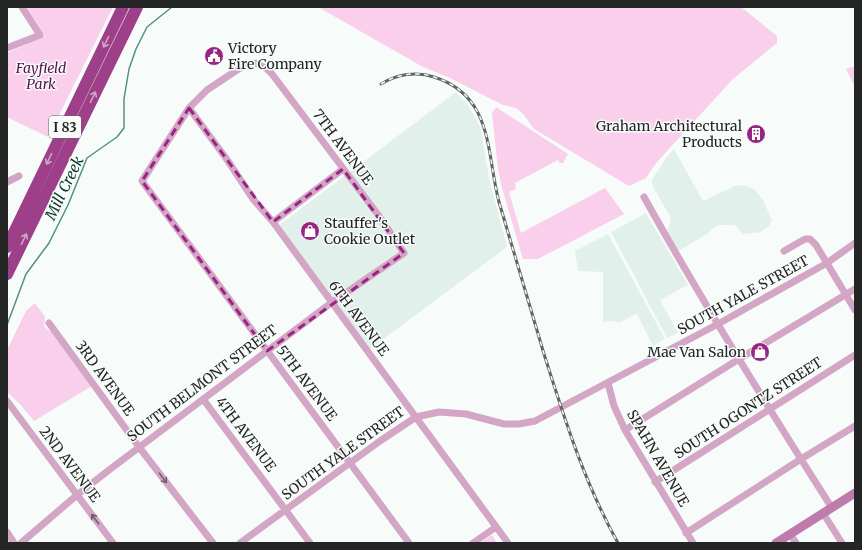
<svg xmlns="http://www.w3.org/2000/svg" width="862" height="550" viewBox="0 0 862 550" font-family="Merriweather,serif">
	<rect width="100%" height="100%" fill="#f7fcfa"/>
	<path fill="#e2f0eb" d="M456,92L466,103L475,116L481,129L489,178L507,247L370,349L278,226Z
		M674,149L703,201L735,186L743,185L754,189L763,200L772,220L769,226L761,232L743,234L735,225H718L707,234L677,252L667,234L671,218L653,187L652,180L666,158Z
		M646,213L688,285L660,300L678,333L667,338L611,232Z
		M608,234L665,339L653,346L637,314L620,322L609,321L603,322V272L578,271L575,251Z"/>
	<path fill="#f9cfec" d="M27,7H113L48,137L7,117V53L45,36Z
		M318,7H741L777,36V43L733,79L656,163L646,178L629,186L534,129L524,115L516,108L503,105L450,78L423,67Z
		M852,67H855V87L846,69Z
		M496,107L568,154L563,163H560L558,160L515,183L516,189L509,192L521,233L605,188L624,214L538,259H523L502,188L498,169L492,113Z
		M35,303L45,317L44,326L48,330L52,332L92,386L34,421L20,404L7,392V350L26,311Z
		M492,535L497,543H480Z"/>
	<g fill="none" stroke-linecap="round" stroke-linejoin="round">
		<path stroke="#54917f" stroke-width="1.5" d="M7,325L26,274L49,243L68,205L87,158L117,137L124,128V99L129,69L136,49L147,27L172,7"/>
		<path stroke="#d4a6c6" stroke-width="7" d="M7,48L40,35L22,7
			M189,108L228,161L253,199L273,222L508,543
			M7,182L19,176
			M644,197C703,303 767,406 832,508
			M273,222L343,169
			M784,251L805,239H810L816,245L855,310
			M49,323L139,447L213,543
			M608,383L614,406L625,430L693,543
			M203,399L310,543
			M7,401L113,543
			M625,430L739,359L855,289
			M655,482L855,355
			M823,513L842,543
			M7,532L14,543
			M686,533L801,459L855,426
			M790,534L796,543
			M21,543L77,495L109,470L331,303L404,253L379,216L272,74L267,69L256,63L240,68L207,90L189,108L142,181L409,543
			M240,543L380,441L416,417L439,412L466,414L504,424H519L535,421L718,324L827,263L855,243
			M473,543L496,527"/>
		<path stroke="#be7cac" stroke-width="9" d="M776,543L855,493"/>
		<path stroke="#9e4089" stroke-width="12" d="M7,247L123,7
			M7,274L137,7"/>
		<g stroke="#636565" stroke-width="3">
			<path id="rail" d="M381,84C397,74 417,71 434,77C494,96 486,153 499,202C514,253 529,303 544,354C565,420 584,482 618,543"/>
		</g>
		<use href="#rail" stroke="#f7fcfa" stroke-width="1.5" stroke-dasharray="4.5" stroke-linecap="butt"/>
	</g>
	<defs><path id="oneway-shaft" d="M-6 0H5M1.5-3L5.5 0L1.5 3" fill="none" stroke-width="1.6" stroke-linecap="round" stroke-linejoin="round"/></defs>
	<g stroke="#cfa7c7">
		<use href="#oneway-shaft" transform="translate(106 42) rotate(116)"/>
		<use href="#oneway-shaft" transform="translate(93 97) rotate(-64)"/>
		<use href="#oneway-shaft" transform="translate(49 159) rotate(116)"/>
		<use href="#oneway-shaft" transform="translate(24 239) rotate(-64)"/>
	</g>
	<g stroke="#735f6d">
		<use href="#oneway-shaft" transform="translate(163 478) rotate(53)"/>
		<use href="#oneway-shaft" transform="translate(95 519) rotate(-127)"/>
	</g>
	<path fill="none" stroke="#982582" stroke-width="3" stroke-dasharray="8 5" stroke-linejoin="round" d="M189,108L273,222L343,169L404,253L267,351L142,181Z"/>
	<defs>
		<g id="civic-disc" transform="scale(1)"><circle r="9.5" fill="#982582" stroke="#f7fcfa"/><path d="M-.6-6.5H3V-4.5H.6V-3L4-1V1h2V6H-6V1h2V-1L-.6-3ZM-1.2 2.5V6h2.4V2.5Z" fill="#fff"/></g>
		<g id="building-disc" transform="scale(1)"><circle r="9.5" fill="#982582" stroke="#f7fcfa"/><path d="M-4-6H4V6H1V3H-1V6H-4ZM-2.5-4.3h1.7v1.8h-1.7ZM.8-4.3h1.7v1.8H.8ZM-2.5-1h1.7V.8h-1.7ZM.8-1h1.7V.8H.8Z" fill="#fff"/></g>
		<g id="shop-disc" transform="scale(1)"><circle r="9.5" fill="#982582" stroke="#f7fcfa"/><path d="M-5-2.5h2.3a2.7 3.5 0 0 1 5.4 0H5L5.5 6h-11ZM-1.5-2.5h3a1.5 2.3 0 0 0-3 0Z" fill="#fff"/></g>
	</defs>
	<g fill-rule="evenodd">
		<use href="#civic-disc" x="214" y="56"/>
		<use href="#building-disc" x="756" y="134"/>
		<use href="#shop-disc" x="310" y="231"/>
		<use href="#shop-disc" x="760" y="352"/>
	</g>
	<g text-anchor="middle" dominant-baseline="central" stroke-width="3" stroke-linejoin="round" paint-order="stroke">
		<rect fill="#f7fcfa" stroke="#636665" stroke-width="1" x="49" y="116" width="32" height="22" rx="3"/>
		<g font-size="13" font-weight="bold" fill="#242525">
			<text x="65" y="127">I 83</text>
		</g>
		<g font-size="14" fill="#242525" stroke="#f7fcfa" text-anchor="start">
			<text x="228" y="48">Victory<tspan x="228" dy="16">Fire Company</tspan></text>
			<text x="742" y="126" text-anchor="end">Graham Architectural<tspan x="742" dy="16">Products</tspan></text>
			<text x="324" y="223">Stauffer's<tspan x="324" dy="16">Cookie Outlet</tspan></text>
			<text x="746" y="352" text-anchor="end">Mae Van Salon</text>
		</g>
		<g font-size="14" font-style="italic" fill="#58114b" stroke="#f7fcfa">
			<text x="41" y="68">Fayfield<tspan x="41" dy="16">Park</tspan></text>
		</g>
		<g font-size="14" fill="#242525" stroke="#f7fcfa">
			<text transform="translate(343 147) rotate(53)">7TH AVENUE</text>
			<text transform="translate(743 295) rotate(-29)">SOUTH YALE STREET</text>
			<text transform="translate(359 318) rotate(53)">6TH AVENUE</text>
			<text transform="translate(105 378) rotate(54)">3RD AVENUE</text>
			<text transform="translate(202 383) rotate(-37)">SOUTH BELMONT STREET</text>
			<text transform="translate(307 383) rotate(53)">5TH AVENUE</text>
			<text transform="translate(748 408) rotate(-33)">SOUTH OGONTZ STREET</text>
			<text transform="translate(246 434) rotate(53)">4TH AVENUE</text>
			<text transform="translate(343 453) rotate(-36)">SOUTH YALE STREET</text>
			<text transform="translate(658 458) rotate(60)">SPAHN AVENUE</text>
			<text transform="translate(70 464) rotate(53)">2ND AVENUE</text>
		</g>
		<g font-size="15" font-style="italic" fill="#0e362c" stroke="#f7fcfa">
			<text transform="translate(64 188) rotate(-64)">Mill Creek</text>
		</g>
	</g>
	<rect width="862" height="550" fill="none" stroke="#242525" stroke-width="16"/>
</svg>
